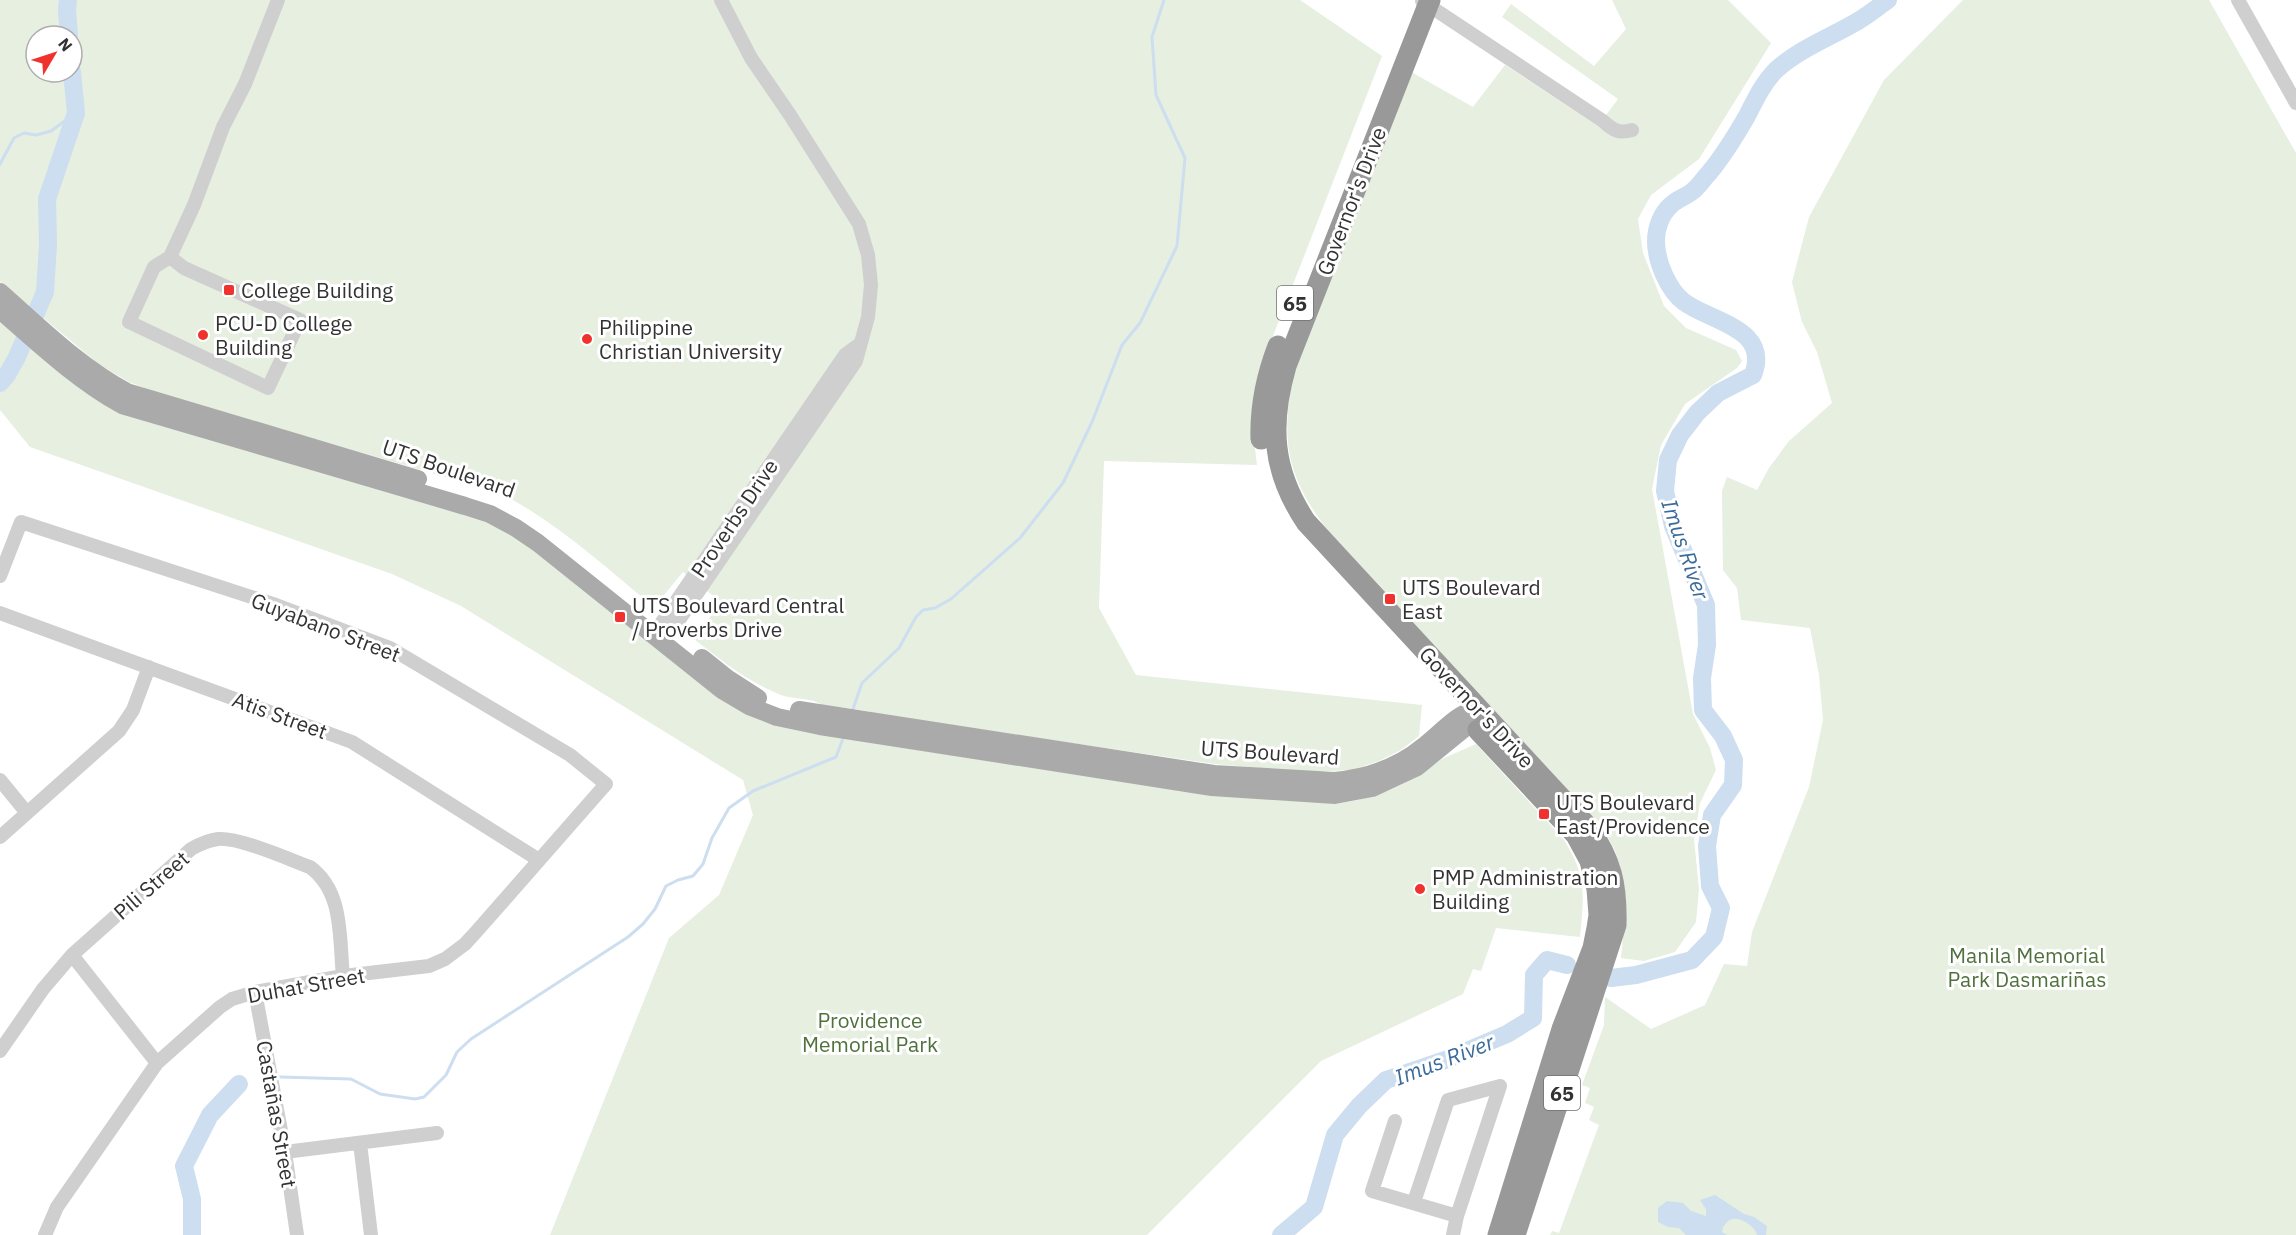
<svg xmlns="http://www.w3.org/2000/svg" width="2296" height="1235" viewBox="0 0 2296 1235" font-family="'IBM Plex Sans',sans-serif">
	<rect width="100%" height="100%" fill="#fff"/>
	<path fill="#e6efe0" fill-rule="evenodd" d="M0,0H1300L1382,56L1264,359L1252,424L1257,465L1104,461L1099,608L1136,675L1422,705L1419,736L1401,750L1379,761L1352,770L1307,772L1215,764L879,715L868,711L822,705C811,697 794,700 781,695C748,682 722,661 694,639L721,602L683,572L654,607C605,567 557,522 500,493L157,393L129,382L100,365L0,282ZM36,36H72V72H36Z
		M1612,0H1728L1771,43L1699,159L1651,195L1638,219L1643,253L1664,306L1686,328L1736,350L1742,361L1737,368L1685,404L1661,445L1652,489L1693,714L1710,748L1716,770L1700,803L1694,839L1699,889L1696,922L1675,952L1644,961L1621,958C1624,927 1628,884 1616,854C1612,842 1604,832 1597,822L1326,528C1285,474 1280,435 1295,369L1406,69L1473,107L1505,65L1598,126L1618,99L1502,17L1511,4L1594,66L1626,29Z
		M1963,0H2209L2296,153V1235H1550L1552,1231L1559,1233L1599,1125L1589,1120L1594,1107L1585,1103L1590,1088L1582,1085L1604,1025L1605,997L1651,1029L1705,1005L1724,964L1747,966L1752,932L1809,787L1823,720L1819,675L1810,628L1741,620L1737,588L1723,570L1722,491L1727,477L1757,490L1769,468L1789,441L1832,403L1817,352L1802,322L1792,282L1809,217L1884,80Z
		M0,321L33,349L475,516L512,534L750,716L1336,804L1358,800L1392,789L1416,777L1442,759L1476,744L1564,840C1587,876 1584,896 1580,937L1496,928L1481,971L1473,969L1463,994L1321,1061L1147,1235H550L669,938L719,895L753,815L743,780L461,606L392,574L30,447L0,410Z"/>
	<path fill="#ccdeef" d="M1715,1195L1744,1214L1754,1217L1767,1226L1766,1235H1757C1756,1227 1739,1215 1730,1220C1727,1221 1725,1225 1723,1227L1722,1232L1727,1235H1686L1679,1228L1668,1227L1658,1222V1208L1667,1201L1683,1203L1691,1211L1706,1216V1209L1700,1200Z"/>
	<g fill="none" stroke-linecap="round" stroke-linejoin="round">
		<path stroke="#ccdeef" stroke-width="3" d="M0,164L14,138L24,133L36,135L51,131L76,113
			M852,712L862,683L899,648L916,617L923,610L935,608L951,599L1020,538L1063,483L1092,422L1122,345L1140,323L1177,246L1185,158L1156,95L1152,37L1164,0
			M280,1077L351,1079L380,1094L415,1099L424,1097L446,1075L457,1052L471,1039L628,937L643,924L655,909L666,886L678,880L693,876L703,864L712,838L729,808L753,791L836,757L844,736"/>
		<path stroke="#ccdeef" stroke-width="18" d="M68,0L67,10L69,36
			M0,383L7,375L17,357L45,292L48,244L47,199L76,113L72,72
			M1611,978L1636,975L1692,960L1714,937L1721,908L1710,886L1707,846L1712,815L1733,785L1734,760L1723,736L1703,710L1702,678L1707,645L1706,605L1673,526L1665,491L1668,460L1680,435L1697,413L1718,393L1753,375C1771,328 1711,322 1684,302C1668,290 1656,261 1656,241C1656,228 1661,214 1671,205C1678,198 1688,196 1694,190C1700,185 1704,178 1709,173C1724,155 1736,135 1747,116C1755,100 1763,83 1776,70C1799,49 1831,37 1858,21C1868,15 1878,7 1888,0
			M192,1235V1199L184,1166L210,1115L239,1084
			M1281,1235L1314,1207L1335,1135L1359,1106L1386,1080L1448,1059L1507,1034L1533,1018L1534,975L1547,960L1567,965"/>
		<path stroke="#cfcfcf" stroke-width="14" d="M721,0L751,58L790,115L859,224L868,255L871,285L868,317L856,361L670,633L660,638V625L845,355L860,344
			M2238,0L2296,103
			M1422,1L1603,121C1613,130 1618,134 1632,130
			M170,257L184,268L300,320L268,388L129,322L154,267L170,257L194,205L223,127L245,84L278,0
			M0,576L21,522L276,605L390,648L570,755L606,784L476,932L465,944L445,959L429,966L343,976L255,992L232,999L220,1007L157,1063L57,1207L45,1235
			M0,613L352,742L539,860
			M0,780L27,813
			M0,837L119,731L133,710L149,667
			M72,955L157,1063
			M255,992L285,1152L297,1235
			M0,1051L43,989L72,955L191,849C200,844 208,840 218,839C239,837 288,859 310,867C344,892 339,938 343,976
			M1395,1121L1372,1191L1457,1216
			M360,1143L371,1235
			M285,1152L437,1133
			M1414,1202L1448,1100L1500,1086
			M1453,1235L1457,1216L1500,1086"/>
		<path stroke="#aaa" stroke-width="18" d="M0,292C41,328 80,367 127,392L418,479
			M0,310C39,344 77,380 122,405L465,506L490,514L516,528L538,543L722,690L749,706L777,717L820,726L1212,787L1335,795L1372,788L1417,767L1471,723L1477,708
			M702,658L727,678L758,698
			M799,710L1214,774L1334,781C1366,778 1399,767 1424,746C1442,732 1455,715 1477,708"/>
		<path stroke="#999" stroke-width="21" d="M1430,0L1286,366C1269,425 1272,471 1306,522L1588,827C1612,860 1617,886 1616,925L1515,1235
			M1261,439C1260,406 1266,377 1278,346
			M1478,730L1576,835L1590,861L1597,889L1599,915L1597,928L1593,948L1562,1029L1498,1235"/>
	</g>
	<g fill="#ef322e" stroke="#fff" stroke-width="2">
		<rect x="223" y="284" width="12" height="12" rx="3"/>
		<circle cx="203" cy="335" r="6"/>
		<circle cx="587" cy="339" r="6"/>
		<rect x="1384" y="593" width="12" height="12" rx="3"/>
		<rect x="614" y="611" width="12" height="12" rx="3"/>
		<rect x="1538" y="808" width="12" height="12" rx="3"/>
		<circle cx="1420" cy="889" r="6"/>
	</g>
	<g text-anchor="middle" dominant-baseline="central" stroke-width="6" stroke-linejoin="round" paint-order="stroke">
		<g fill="#fff" stroke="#707070" stroke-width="1.5">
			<rect x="1277" y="286" width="36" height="34" rx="4.5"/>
			<rect x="1544" y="1076" width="36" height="34" rx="4.5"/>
		</g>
		<g font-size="20" font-weight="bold" fill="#323232">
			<text x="1295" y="303">65</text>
			<text x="1562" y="1093">65</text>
		</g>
		<g font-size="21" fill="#323232" stroke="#fff">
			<text transform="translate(1351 201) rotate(-69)">Governor's Drive</text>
			<text transform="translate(449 468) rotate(19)">UTS Boulevard</text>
			<text transform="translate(734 518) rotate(-56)">Proverbs Drive</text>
			<text transform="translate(326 627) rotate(21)">Guyabano Street</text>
			<text transform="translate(1477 707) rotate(47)">Governor's Drive</text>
			<text transform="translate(280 715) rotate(20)">Atis Street</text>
			<text transform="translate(1270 752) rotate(4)">UTS Boulevard</text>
			<text transform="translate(151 885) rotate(-41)">Pili Street</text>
			<text transform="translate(306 985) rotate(-10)">Duhat Street</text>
			<text transform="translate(277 1114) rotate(80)">Castañas Street</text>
		</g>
		<g font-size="21" fill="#323232" stroke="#fff" text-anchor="start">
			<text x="241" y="290">College Building</text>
			<text x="215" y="323">PCU-D College<tspan x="215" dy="24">Building</tspan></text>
			<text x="599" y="327">Philippine<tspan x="599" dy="24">Christian University</tspan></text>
			<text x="1402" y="587">UTS Boulevard<tspan x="1402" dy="24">East</tspan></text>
			<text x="632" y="605">UTS Boulevard Central<tspan x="632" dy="24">/ Proverbs Drive</tspan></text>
			<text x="1556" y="802">UTS Boulevard<tspan x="1556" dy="24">East/Providence</tspan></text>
			<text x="1432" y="877">PMP Administration<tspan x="1432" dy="24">Building</tspan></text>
		</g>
		<g font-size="21" fill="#50713c" stroke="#fff">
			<text x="2027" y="955">Manila Memorial<tspan x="2027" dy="24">Park Dasmariñas</tspan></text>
			<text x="870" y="1020">Providence<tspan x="870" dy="24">Memorial Park</tspan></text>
		</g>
		<g font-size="22" font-style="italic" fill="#3a6b9a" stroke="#fff">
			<text transform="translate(1686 549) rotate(71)">Imus River</text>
			<text transform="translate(1444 1059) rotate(-21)">Imus River</text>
		</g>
	</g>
	<g transform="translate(54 54) rotate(51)"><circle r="28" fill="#ffffff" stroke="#adadad" stroke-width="1.5"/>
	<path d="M0-4.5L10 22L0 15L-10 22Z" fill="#ef322e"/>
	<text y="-9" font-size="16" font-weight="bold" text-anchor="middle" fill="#323232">N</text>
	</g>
</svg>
